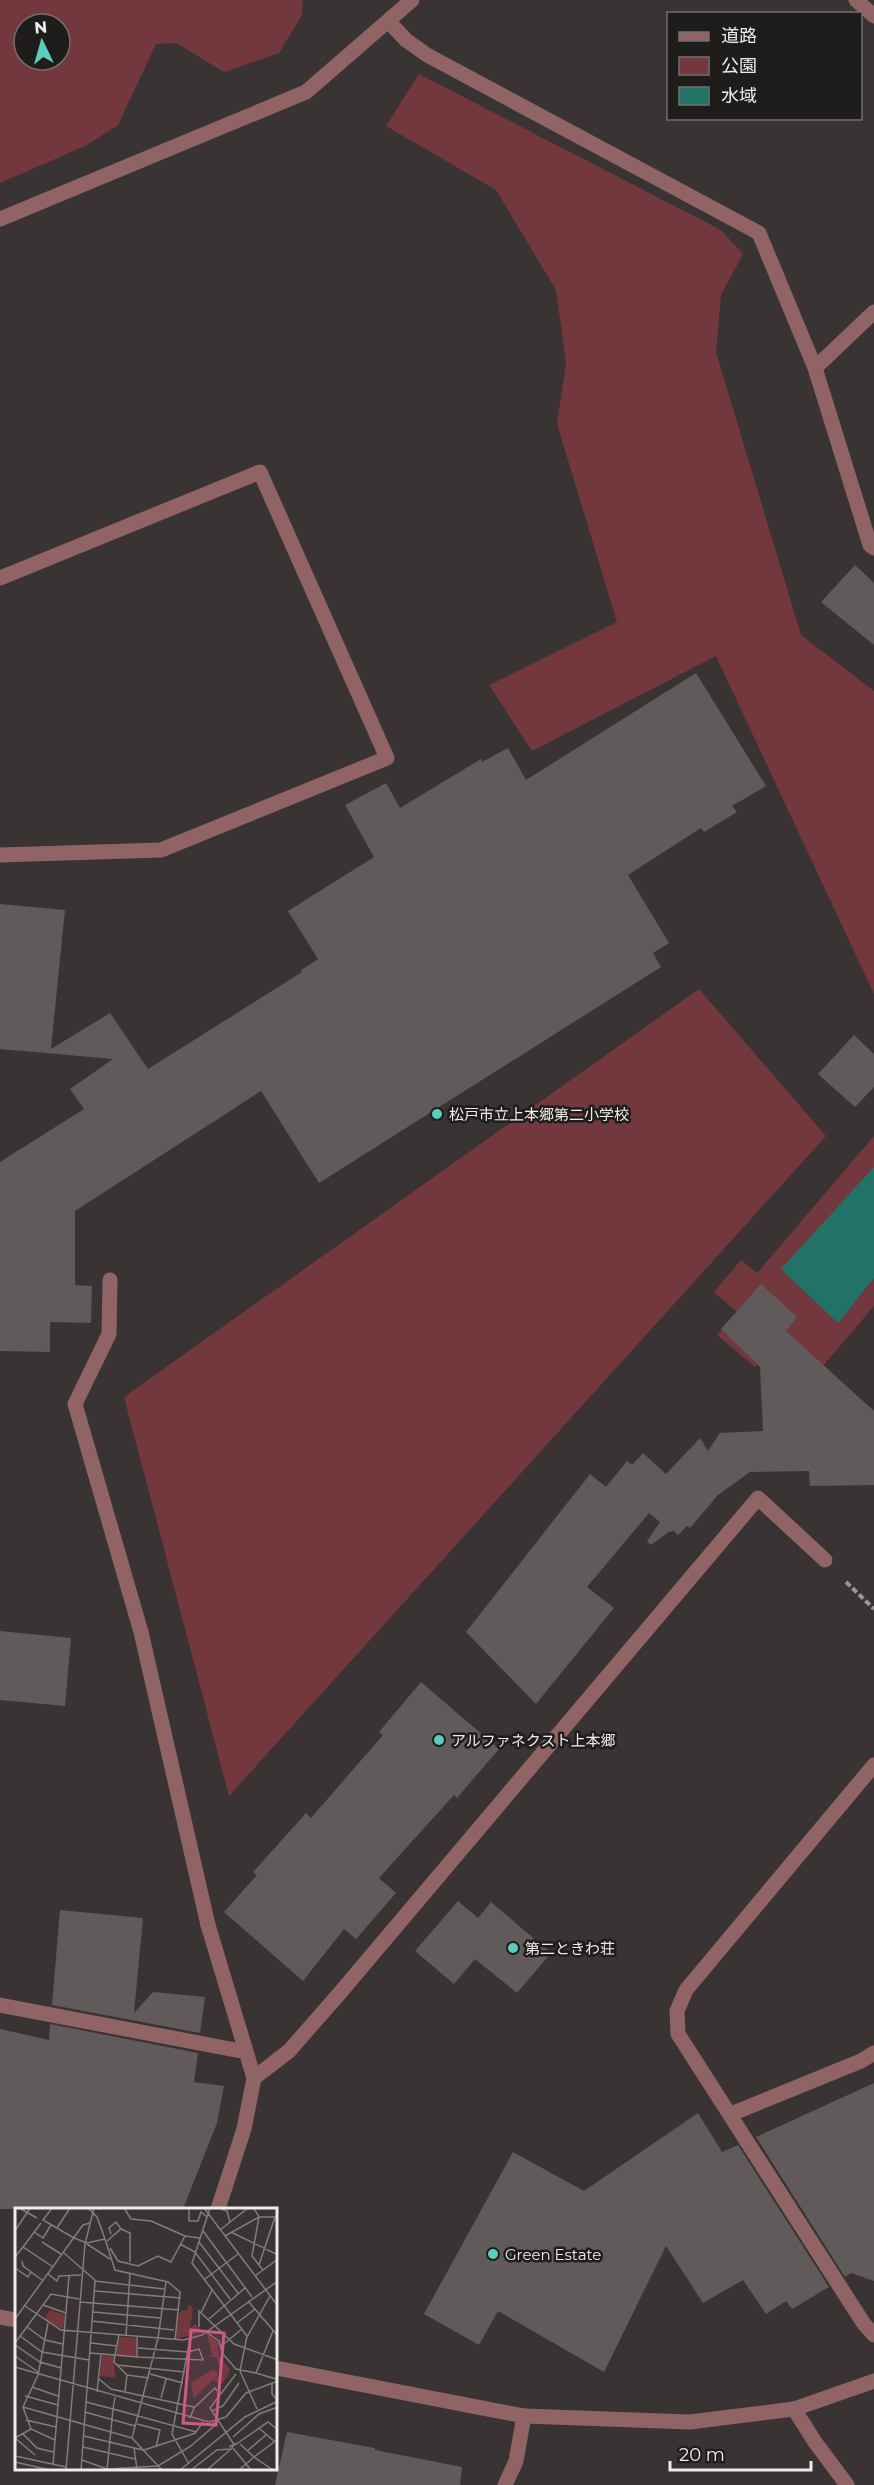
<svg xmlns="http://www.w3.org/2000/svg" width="874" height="2485" viewBox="0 0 874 2485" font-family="Montserrat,'Noto Sans JP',sans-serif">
	<rect width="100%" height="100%" fill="#393333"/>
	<path fill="#73383d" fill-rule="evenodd" d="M0,0H303L302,15L279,53L224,72L176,43L156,44L118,125L85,146L0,183ZM24,24H60V60H24Z
		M419,74L721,230L743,254L721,295L716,352L801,635L874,691V994L716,656L532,751L489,685L617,622L557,424L566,363L556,290L496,190L386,126Z
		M699,989L826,1136L229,1796L124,1397Z
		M874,1136V1306L811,1380L772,1347L755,1367L717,1335L737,1312L714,1292L741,1260L757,1273Z"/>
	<path fill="#217267" d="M874,1167V1278L838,1323L781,1269Z"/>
	<path fill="#615a5a" d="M855,565L874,583V645L821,602Z
		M696,673L766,786L732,806L737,812L704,832L701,828L628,875L669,943L653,953L661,967L319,1183L261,1091L75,1211V1285L92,1286L91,1323L50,1322V1352L0,1351V1162L84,1109L70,1089L113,1059L0,1049V904L65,910L51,1049L110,1013L148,1069L302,972L301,970L318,959L288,911L374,857L345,805L386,783L400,808L481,759L482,762L508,748L526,780Z
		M854,1035L874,1054V1087L855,1107L818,1074Z
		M761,1284L797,1317L786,1331L874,1411V1485L810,1486L809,1471L750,1472L718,1495L690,1528L687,1526L678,1535L673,1530L671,1532L670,1531L651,1545L647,1541L660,1522L649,1513L587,1587L614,1608L536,1704L466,1632L590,1474L606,1487L627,1461L632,1465L643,1453L666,1474L700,1438L708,1451L720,1433L763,1431L760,1367L721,1329Z
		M0,1631L71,1638L65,1706L0,1700Z
		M421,1682L499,1749L457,1798L454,1795L379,1878L396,1893L356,1939L344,1929L303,1981L224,1912L257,1875L253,1872L306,1813L311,1818L383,1735L379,1732Z
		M458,1901L478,1918L491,1902L551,1953L517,1993L475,1959L454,1984L415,1951Z
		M60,1910L143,1918L134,2013L153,1992L205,1997L200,2033L52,2005Z
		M50,2024L198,2053L194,2082L224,2086L217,2123L183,2209H0V2029L49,2040Z
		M874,2083V2281L851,2273L845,2277L756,2137Z
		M698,2113L722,2152L738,2145L829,2287L792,2309L786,2301L766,2314L743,2280L703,2303L666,2246L604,2372L498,2311L479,2345L424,2314L513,2152L584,2191Z
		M287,2432L375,2448V2450L462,2467L460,2485H275Z"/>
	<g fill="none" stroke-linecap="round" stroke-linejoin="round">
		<path stroke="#9a9696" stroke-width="4" stroke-dasharray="6 3" stroke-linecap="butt" d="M846,1582L874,1609"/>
		<path stroke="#906465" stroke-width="15" d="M110,1280L109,1334L75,1404L141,1632L208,1925"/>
		<path stroke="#906465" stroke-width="15" d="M856,0L874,16
			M389,22L406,40L427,55L759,233L815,368L870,545L874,548
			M815,368L874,312
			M0,578L260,472L387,758L161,850L0,855
			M874,1765L686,1990L677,2011L678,2034L864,2324L874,2335
			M208,1925L254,2078L244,2129L218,2209
			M0,2005L246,2052
			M254,2078L289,2051L339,1994L758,1498L825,1560
			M731,2114L861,2061L874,2053
			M794,2409L815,2442L847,2485
			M505,2485L516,2461L524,2416"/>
		<path stroke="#906465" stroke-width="15" d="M0,219L306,92L412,0
			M0,2317L16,2320
			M276,2368L524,2416L690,2422L794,2409L874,2381"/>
	</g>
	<g fill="#5acebd" stroke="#1f1c1c" stroke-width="2">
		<circle cx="437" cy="1114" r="6"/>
		<circle cx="439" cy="1740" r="6"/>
		<circle cx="513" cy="1948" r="6"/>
		<circle cx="493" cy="2254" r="6"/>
	</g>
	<g text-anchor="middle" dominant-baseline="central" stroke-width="5" stroke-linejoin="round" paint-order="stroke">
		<g font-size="15" fill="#f0ecec" stroke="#1f1c1c" text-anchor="start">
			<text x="449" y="1114">松戸市立上本郷第二小学校</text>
			<text x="451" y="1740">アルファネクスト上本郷</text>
			<text x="525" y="1948">第二ときわ荘</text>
			<text x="505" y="2254">Green Estate</text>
		</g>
	</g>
	<g transform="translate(15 2208)">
		<rect width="262" height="262" fill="#393333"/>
		<path d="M174,96L178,101L175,121L180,116L188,124L161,131L163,109L167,102L172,103ZM35,102L50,107L48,121L29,111ZM192,126L203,134L204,148L215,161L213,168L207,176L198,172L179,190L176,175L199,161L203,167L200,172L207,166L201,149H192L197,147ZM105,129L121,130V148L101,147ZM87,147L99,148L100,170L85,168Z" fill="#73383d"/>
		<path fill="none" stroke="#827d7d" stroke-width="1.5" d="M37,0L28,12L59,30M109,0L116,11L136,13L170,28M174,0V13H183L186,4L192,9M189,0L263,98M195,0L177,55L232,128L225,163L242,201M204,0L212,3L215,14M239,0L244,9L237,48L248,62M6,1L22,10M42,20L55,0M205,22L233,0M0,23L15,0M188,23L237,89M19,24L28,30L36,17M216,24L263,47M96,26L94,20L101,14L106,21M210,28L244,9H263M59,30L72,35L90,31L82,9L73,0M90,31L100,62L153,74L165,84L160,132M92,33L106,21L115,25V54M27,34L46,46M184,34L223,85M72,36L95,51M165,36L180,44L215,91M8,39L26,15M95,40L103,53L123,58L143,48L156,54L170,28L185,30M49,45L81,73M0,49L8,39L38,59M7,53L8,58L27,72M244,57L260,9M0,60L13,69L16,64M33,66L42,73L44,68L66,67M240,68L263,51M190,71L223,46M80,83L166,90M233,93L263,128M65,94L164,102M28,97L51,105M10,98L46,122L169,132L187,127L263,73M78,104L145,110M186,105L197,82M0,111L68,17L75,15M194,111L230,80M77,113L159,122M33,115L23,167L8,199L16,221L40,232M222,115L240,101M12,119L30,132L48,136M184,119V103L219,136L263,152M258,123L241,165L261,171M191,124L204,133L207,145L221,161L241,165M104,127L100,147L122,149V129M5,128L27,144L74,152M111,128L115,65M232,129L255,88M0,135L36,86L64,91M76,135L102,138M0,137L25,154L46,160M205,139L227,121M75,145L100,147L99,154L112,167L110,183M0,148L23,164M122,149L188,152L184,141L173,144L123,140M102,157L170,164M0,159L194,214L211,209L231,185L263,173M135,166L168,175M112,167L134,170M84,171L96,181L179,199M257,176V186L263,193M17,179L43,188M82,184L86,146M10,188L43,197M146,190L151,171M71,194L98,201L100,189M8,199L117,230M197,203L208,198L224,175M70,204L120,218M175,210L179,200L200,180L202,183M11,212L41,219M122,216L145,222L141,239M16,221L0,230L20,247M245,221L259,233M8,226L22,240L38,244M69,228L128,242M218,229L244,206L263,199M218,235L195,200L221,166M220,237L253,214L263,222M68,239L120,251M119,240L122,261M218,240L236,262M129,242L181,225M232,243L251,227M0,248L51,259M67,252L92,261L143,258L176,238L200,217L198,214M0,254L35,262M38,256L54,68M174,256L157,226L175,131M51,262L70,36L79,0M66,262L80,73L149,81M92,262L98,201L181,224L188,214M147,262L117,230L143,130L151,74M165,262L230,209L263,193M176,262L202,242L216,241L220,235L214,239M192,262L216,241M224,262L239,249L225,236M258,262L239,249L263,231"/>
		<path fill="#d05886" fill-opacity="0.15" stroke="#d05886" stroke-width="3" d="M176,122L209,125L201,217L168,215Z"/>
		<rect width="262" height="262" fill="none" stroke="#f0ecec" stroke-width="3"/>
	</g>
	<rect x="667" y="12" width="195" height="108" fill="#1f1c1c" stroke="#736f6f" stroke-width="1.5"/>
	<rect x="679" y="32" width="30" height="9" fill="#906465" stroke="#736f6f" stroke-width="1.5"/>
	<text x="721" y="42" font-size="18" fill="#f0ecec">道路</text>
	<rect x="679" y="57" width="30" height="18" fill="#73383d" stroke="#736f6f" stroke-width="1.5"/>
	<text x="721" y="72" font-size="18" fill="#f0ecec">公園</text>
	<rect x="679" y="87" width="30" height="18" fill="#217267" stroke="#736f6f" stroke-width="1.5"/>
	<text x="721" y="102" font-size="18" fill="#f0ecec">水域</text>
	<g transform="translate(42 42) rotate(355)"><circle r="28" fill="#1f1c1c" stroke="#736f6f" stroke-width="1.5"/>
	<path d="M0-4.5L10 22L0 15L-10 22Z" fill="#5acebd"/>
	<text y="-9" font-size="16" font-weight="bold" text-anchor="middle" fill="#f0ecec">N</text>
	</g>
	<path d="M670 2461v9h141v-9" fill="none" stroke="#f0ecec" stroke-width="3"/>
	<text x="679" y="2461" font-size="18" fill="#f0ecec" stroke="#1f1c1c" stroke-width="4.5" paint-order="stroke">20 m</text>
</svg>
